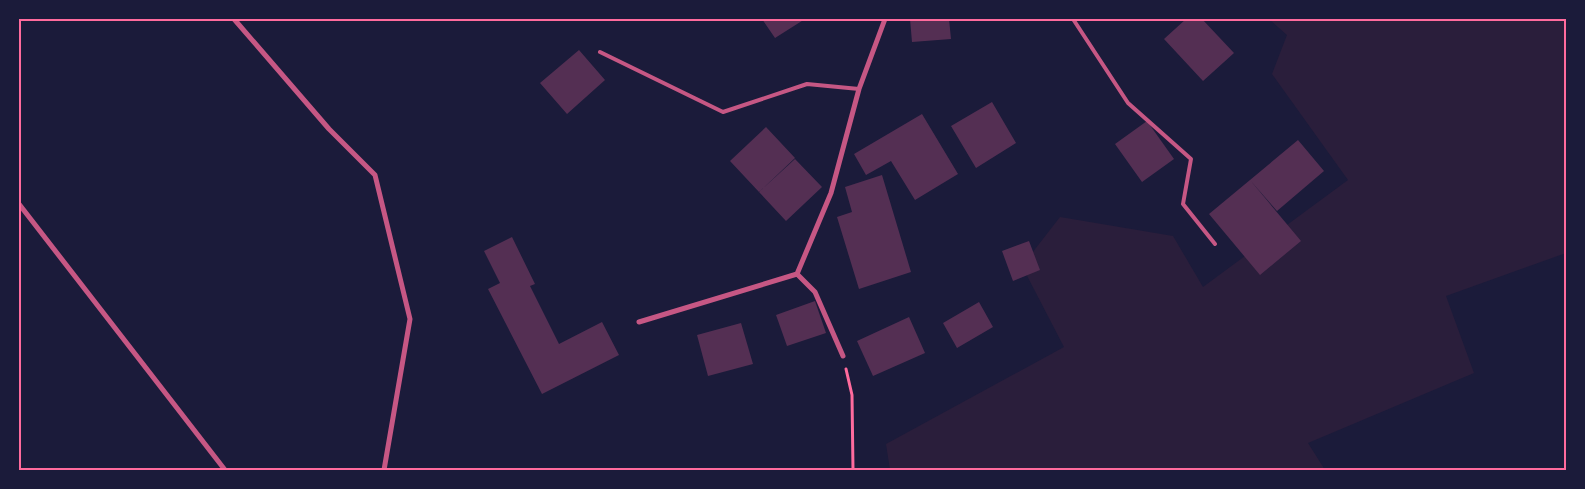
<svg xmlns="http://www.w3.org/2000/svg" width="1585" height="489" viewBox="0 0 1585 489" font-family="'DM Sans',sans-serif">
	<rect width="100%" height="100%" fill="#1b1b3a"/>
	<path fill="#2a1e3b" d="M1269,19H1566V253L1446,296L1474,373L1308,443L1325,470H890L886,444L1064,347L1022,266L1060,217L1173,236L1203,287L1348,180L1272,74L1287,35Z"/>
	<path fill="#542f53" d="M762,19H805L775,38Z
		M910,19H949L951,39L912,42Z
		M1186,19H1202L1234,53L1203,81L1164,39Z
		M579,50L605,80L567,114L540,83Z
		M992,102L1016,143L976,168L951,126Z
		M922,114L958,174L915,200L891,161L866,175L854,154Z
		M1147,121L1174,159L1142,182L1115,144Z
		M766,127L795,158L759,192L730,161Z
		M1298,140L1324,171L1277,211L1250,180Z
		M795,159L822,187L786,221L759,192Z
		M882,175L911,272L859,289L837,217L852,212L845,187Z
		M1250,180L1301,241L1260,275L1209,214Z
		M512,237L535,284L530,286L559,344L602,322L619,355L542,394L488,289L500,283L484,251Z
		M1029,241L1040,270L1013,281L1002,251Z
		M815,301L826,333L787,346L776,315Z
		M979,302L993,327L957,348L943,323Z
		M909,317L925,353L873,376L857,341Z
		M741,323L753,364L708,376L697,335Z"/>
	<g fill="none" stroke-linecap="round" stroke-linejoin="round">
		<path stroke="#ff6b9d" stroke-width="3" d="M846,369L852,395L853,470"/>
		<path stroke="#c65784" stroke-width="4" d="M1073,19L1128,103L1191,159L1183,204L1215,244
			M600,52L723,112L807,84L859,89"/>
		<path stroke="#c65784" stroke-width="5" d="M234,19L329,129L375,175L410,319L384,470
			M19,204L225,470
			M639,322L797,274
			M843,356L815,292L797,274L831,193L859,89L885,19"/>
	</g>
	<rect width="1585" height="489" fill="none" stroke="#1b1b3a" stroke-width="40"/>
	<rect x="20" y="20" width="1545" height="449" fill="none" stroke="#ff6b9d" stroke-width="2"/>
</svg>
